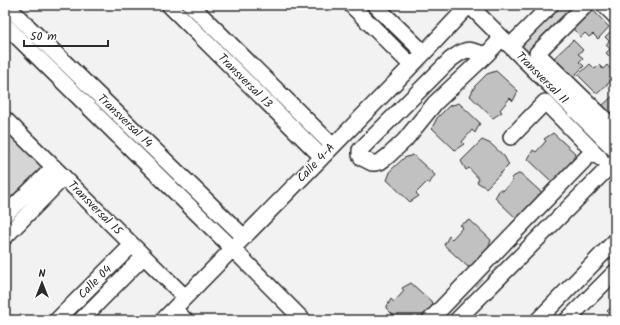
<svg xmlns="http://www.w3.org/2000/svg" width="620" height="325" viewBox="0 0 620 325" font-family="Kalam,sans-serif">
	<rect width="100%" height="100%" fill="#f2f2f2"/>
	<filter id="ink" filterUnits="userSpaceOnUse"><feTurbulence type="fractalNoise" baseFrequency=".025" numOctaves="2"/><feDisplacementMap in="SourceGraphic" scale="8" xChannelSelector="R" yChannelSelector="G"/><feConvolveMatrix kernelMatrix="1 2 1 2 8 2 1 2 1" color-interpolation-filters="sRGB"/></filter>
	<g filter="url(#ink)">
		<path fill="#d5d5d5" stroke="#808080" d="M551,5H577L523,59L510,46Z
			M5,119L65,178L5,237Z"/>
		<path fill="#c1c1c1" stroke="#2b2b2b" d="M591,8L609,27L598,39L593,34L589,37L585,33L581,37L571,27Z
			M615,27V62L606,53L610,49L606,45L609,41L605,37Z
			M573,40L583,50L578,54L583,58L579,62L584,66L572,78L553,59Z
			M590,64L595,69L599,65L603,69L607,65L615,74V77L597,94L578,75Z
			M496,71L518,91L513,101L510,98L500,110L502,112L493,118L470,96L475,86L487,74Z
			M615,94V119L602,106Z
			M459,103L480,123L475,133L472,130L462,142L464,144L455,150L432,128L437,118L449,106Z
			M553,133L575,153L572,163L561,176L551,181L528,159L533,150L536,152L546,141L544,139Z
			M482,140L491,144L504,156L509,165L486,188L477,182L479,179L469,168L466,170L461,161Z
			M413,155L435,175L429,184L427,182L416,193L419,196L410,202L387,180L391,170L404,158Z
			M520,173L542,193L539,202L518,220L495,198L500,189L503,191L513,180L511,178Z
			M470,220L491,240L488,249L477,262L468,267L444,245L449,236L452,239L463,227L460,225Z
			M411,283L433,303L430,312L423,320H398L386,308L391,299L394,302L404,291L402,288Z
			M615,304V320H608L612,316L607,311Z
			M373,316L377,320H366Z"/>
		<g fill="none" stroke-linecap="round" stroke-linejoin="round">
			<g stroke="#2b2b2b" stroke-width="18">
				<path id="minor" d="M6,5L244,237
					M169,5L322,157
					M191,5L333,146
					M351,5L411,65
					M375,5L424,53
					M586,5L537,53L615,129
					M604,5L615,16
					M5,25L225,241L303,320
					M510,46L551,5
					M486,55C467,49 467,47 450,60L360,150V155L362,158L372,163H375L380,162L388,156L405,140L435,103L486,55L502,38
					M5,119L185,297
					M511,137L545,102L600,158
					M5,215L54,167
					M5,237L64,177
					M174,309L185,320
					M57,320L132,245
					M81,320L144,256
					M163,320L424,53L469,5L615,150
					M430,320L593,151
					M457,320L615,161
					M538,320L615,241
					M567,320L615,272"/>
			</g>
			<use href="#minor" stroke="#fff" stroke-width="15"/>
		</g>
	</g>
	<g text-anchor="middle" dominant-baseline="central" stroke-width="3" stroke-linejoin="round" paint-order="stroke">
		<g font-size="12" fill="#2b2b2b" stroke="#fff">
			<text transform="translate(542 78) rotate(45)">Transversal 11</text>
			<text transform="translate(245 81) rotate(45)">Transversal 13</text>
			<text transform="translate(125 121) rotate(44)">Transversal 14</text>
			<text transform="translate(316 163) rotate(-46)">Calle 4-A</text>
			<text transform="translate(95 208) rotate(45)">Transversal 15</text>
			<text transform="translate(95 282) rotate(-45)">Calle 04</text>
		</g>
	</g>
	<rect width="620" height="325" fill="none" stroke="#fff" stroke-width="20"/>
	<rect x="10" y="10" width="600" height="305" fill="none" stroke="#2b2b2b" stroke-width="1.5" filter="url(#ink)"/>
	<g transform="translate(42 283)" stroke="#ffffff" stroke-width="3" paint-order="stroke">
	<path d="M0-3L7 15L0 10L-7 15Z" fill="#2b2b2b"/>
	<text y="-6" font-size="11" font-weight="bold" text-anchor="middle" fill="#2b2b2b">N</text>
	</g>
	<path d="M24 40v6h84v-6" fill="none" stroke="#2b2b2b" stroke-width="2"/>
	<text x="30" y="40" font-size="12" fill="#2b2b2b" stroke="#ffffff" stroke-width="3" paint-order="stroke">50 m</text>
</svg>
